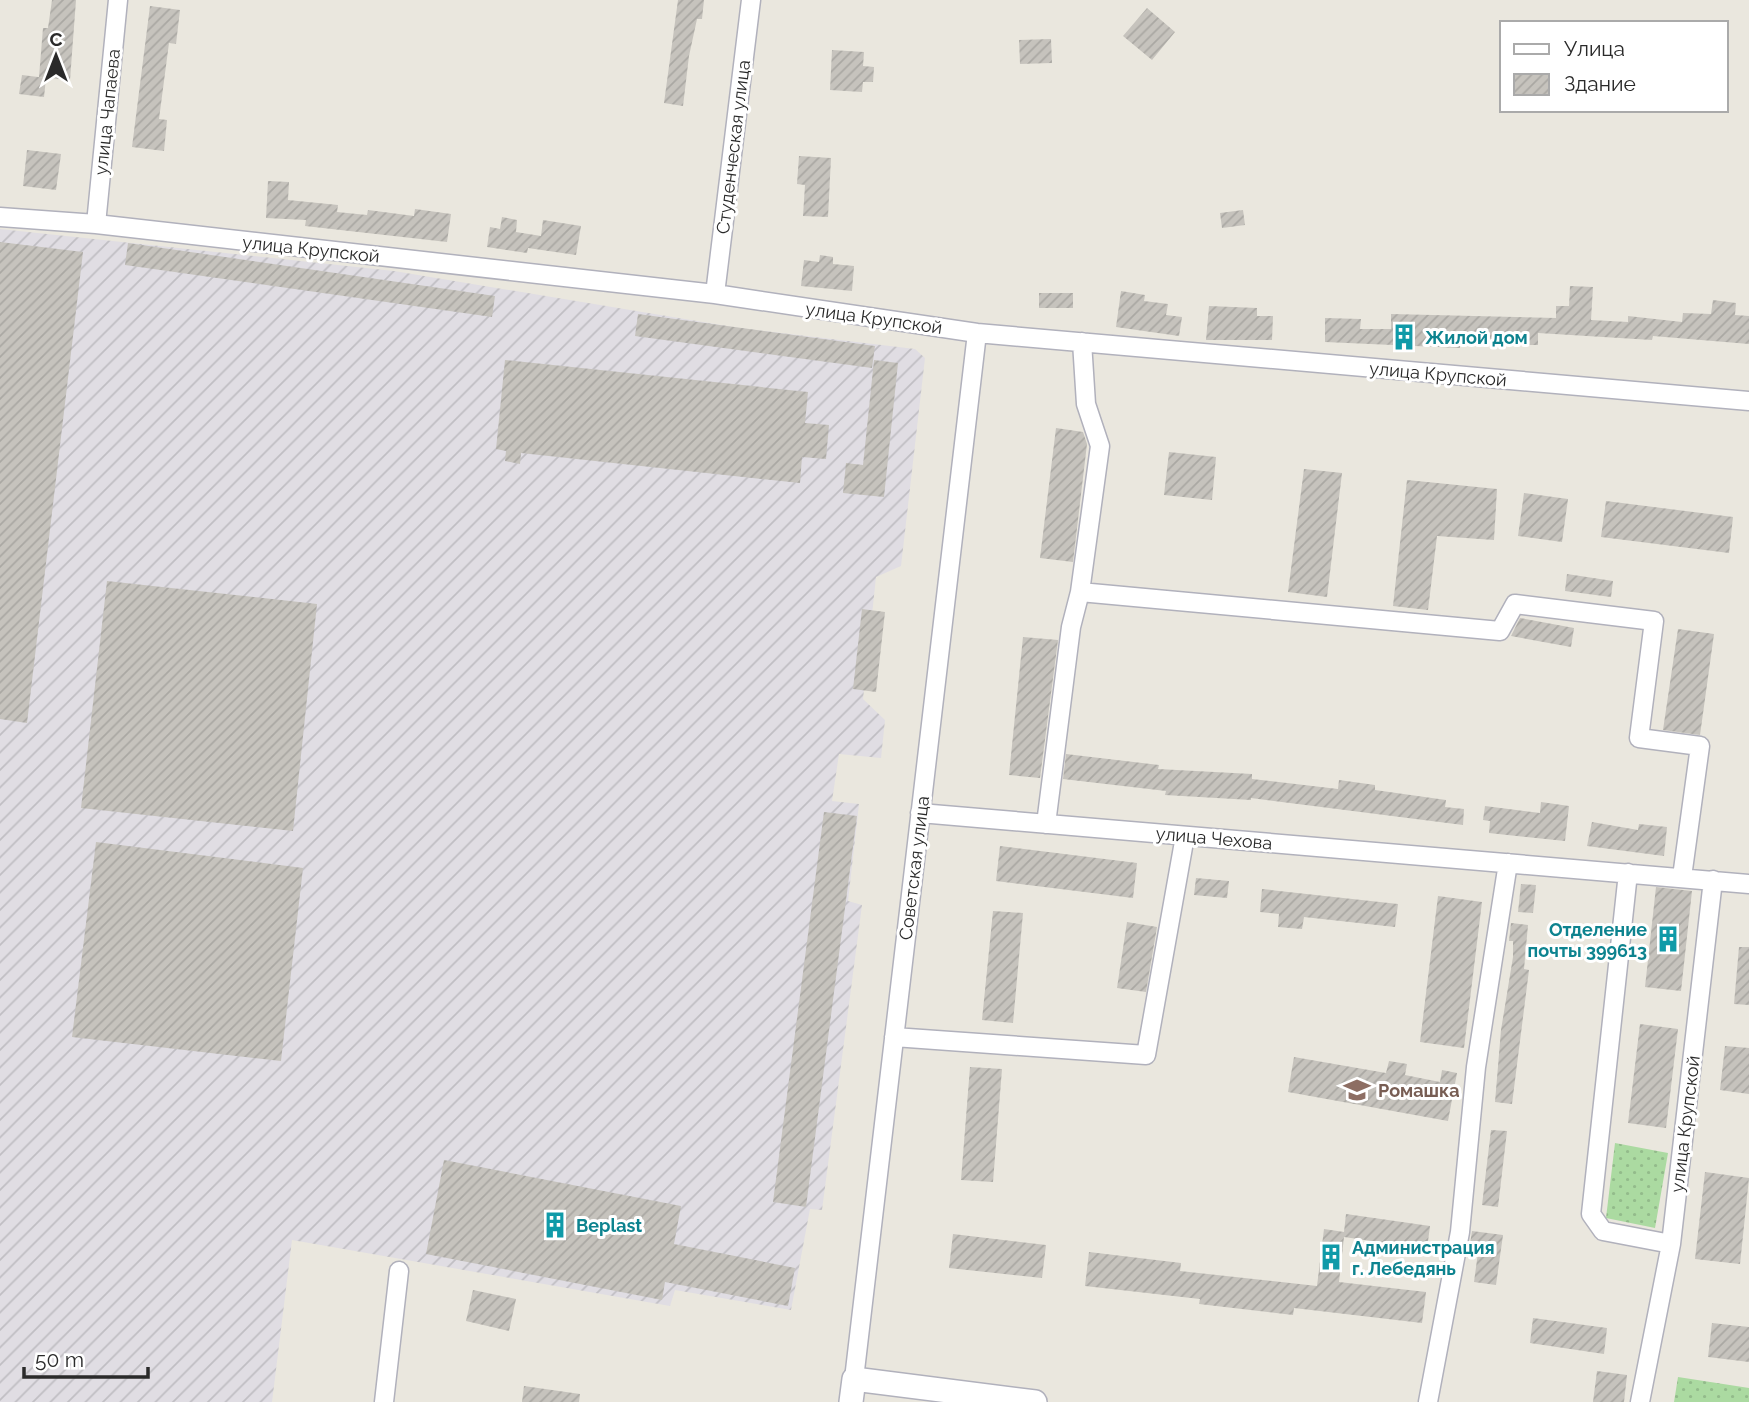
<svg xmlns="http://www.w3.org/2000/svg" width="1749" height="1402" viewBox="0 0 1749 1402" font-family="Raleway,sans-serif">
	<defs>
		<pattern id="industrial-furrows" width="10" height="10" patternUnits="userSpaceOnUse" patternTransform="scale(1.75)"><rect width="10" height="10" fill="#e0dde3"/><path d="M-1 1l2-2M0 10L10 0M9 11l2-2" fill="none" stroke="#c0bec3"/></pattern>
		<pattern id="park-dots" width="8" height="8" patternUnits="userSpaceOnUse" patternTransform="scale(1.75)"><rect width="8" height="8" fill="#abdaa1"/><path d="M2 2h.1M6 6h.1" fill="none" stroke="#93bb8b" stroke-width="1.8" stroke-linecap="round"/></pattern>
		<pattern id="building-hatch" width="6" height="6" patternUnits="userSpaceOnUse" patternTransform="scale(1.75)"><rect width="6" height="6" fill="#c6c3bd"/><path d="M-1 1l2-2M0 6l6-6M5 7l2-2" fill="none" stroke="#aaa8a3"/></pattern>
	</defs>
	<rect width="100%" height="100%" fill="#eae7de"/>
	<path fill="url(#industrial-furrows)" d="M0,229L394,271L739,328L915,349L925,358L901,566L876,577L863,699L885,720L881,758L839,754L832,801L859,804L848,901L862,905L822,1210L810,1209L791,1310L675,1290L670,1306L292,1240L272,1402H0Z"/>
	<path fill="url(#park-dots)" d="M1615,1143L1668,1153L1655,1228L1606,1218Z
		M1678,1377L1749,1388V1402H1674Z"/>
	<path fill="url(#building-hatch)" d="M52,0H76L70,80L39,77L43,28H48Z
		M678,0H704L702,19H697L689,56L683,106L664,103Z
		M150,6L180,10L176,44L169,43L159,119L167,120L164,151L132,147Z
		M1147,8L1175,32L1152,60L1123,36Z
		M1051,39L1052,63L1020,64L1019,40Z
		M832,50L864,52L863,66L874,67L873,82H863L862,92L830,90Z
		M22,75L46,78L44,97L19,94Z
		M27,150L61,154L56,190L23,186Z
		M799,156L831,158L828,217L803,216L805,185L797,184Z
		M268,181L289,182L288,200L338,205L337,212L367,215L368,210L414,216L415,209L451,214L447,242L305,226L306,220L266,218Z
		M1243,210L1245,225L1222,228L1220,213Z
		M502,217L517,220L516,232L541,236L543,220L581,226L576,255L528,248L527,253L487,247L490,227L500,229Z
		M0,242L83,252L27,723L0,719Z
		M128,243L495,296L492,317L125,265Z
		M820,255L833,257V264L854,266L852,291L801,286L804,260L819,262Z
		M1570,286L1593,287L1591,320L1628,322V316L1682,322L1683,313L1711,314L1713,300L1736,303L1735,315L1749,316V344L1653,336L1652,340L1538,333V345H1460V348L1325,342V318L1361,319L1360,329H1391V314L1556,318V306H1569Z
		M1121,291L1145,295L1144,301L1168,304L1166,315L1182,317L1179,336L1116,327Z
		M1039,293H1073V308H1039Z
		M1209,306L1257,308V316H1273L1272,340H1206Z
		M638,314L875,346L872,368L635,336Z
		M505,360L808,392L805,423L829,425L826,459L802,457L800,483L521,453L520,464L505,461L506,451L496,449Z
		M874,360L898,363L884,497L843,493L846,463L863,465Z
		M1056,428L1083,432L1087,444L1073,562L1040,558Z
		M1169,452L1216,457L1212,500L1164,495Z
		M1304,469L1342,473L1327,597L1288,592Z
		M1407,480L1497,489L1494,540L1437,536L1428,610L1393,606Z
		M1524,493L1568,499L1562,542L1518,536Z
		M1606,501L1733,517L1729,553L1601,537Z
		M1567,574L1613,581L1611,597L1565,591Z
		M107,581L317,604L293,831L81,808Z
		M862,609L885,612L876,692L853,689Z
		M1520,618L1574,628L1571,647L1511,636Z
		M1678,629L1714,634L1700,735L1663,730Z
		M1023,637L1058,640L1040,778L1009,775Z
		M1066,754L1159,765L1158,769L1252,774V779L1338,789L1339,780L1375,785V790L1446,800L1445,807L1464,809L1463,825L1251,798V800L1165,795L1166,791L1063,779Z
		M1541,802L1569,806L1565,841L1489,833L1490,821L1483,820L1485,806L1540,813Z
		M824,812L857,816L806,1207L773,1202Z
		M1592,822L1638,830L1639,824L1667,827L1664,856L1587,846Z
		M96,842L303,868L281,1061L72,1037Z
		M1000,846L1137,863L1133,898L996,881Z
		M1196,878L1229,881L1227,898L1194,895Z
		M1521,884L1536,885L1533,913L1518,912Z
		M1656,887L1692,891L1681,991L1645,987Z
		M1262,889L1398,904L1395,927L1304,917L1302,929L1278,927L1279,914L1260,912Z
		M1438,896L1482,902L1464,1048L1420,1042Z
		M993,911L1023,913L1013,1023L982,1020Z
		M1127,922L1157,927L1146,992L1117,988Z
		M1511,923L1528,925L1524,969L1529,970L1512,1104L1495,1102L1501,1030L1513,957V941H1509Z
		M1739,947H1749V1005L1734,1004Z
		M1640,1024L1678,1029L1666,1128L1628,1123Z
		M1725,1046L1749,1048V1094L1720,1090Z
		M1294,1057L1386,1073L1389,1061L1407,1064L1405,1075L1440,1082L1442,1070L1457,1073L1448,1121L1288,1092Z
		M970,1067L1002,1069L993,1182L961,1180Z
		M1491,1130L1507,1131L1498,1207L1482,1205Z
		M444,1160L681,1206L674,1244L795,1268L788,1306L665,1282L662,1300L426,1254Z
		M1705,1172L1749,1178L1740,1264L1695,1259Z
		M1346,1214L1430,1226L1427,1249L1344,1237L1339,1282L1426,1292L1422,1323L1294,1308L1293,1315L1199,1304L1200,1299L1085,1286L1089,1252L1181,1263L1180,1271L1317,1286L1324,1229L1344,1232Z
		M1472,1231L1503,1235L1496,1285L1474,1282L1479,1245L1470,1244Z
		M953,1234L1046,1245L1042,1278L949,1268Z
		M473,1290L516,1299L509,1331L466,1321Z
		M1533,1318L1607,1328L1604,1354L1530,1343Z
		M1712,1323L1749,1327V1362L1708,1357Z
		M1597,1371L1627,1375L1624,1402H1593Z
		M524,1386L580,1394L579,1402H522Z"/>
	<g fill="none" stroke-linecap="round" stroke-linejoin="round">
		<g stroke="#b1b1bc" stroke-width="21">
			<path id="street" d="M0,217L96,224L715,294L977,333L1749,401
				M96,224L118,0
				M715,294L751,0
				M1080,592L1500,631L1515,604L1654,621L1639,738L1700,746L1682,877
				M920,813L1749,884
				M1046,824L1071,627L1080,592L1100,446L1086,404L1082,342
				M1628,873L1591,1214L1603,1231L1671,1244
				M894,1037L1146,1055L1185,836
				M854,1379L977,333
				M384,1402L399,1271
				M1428,1402L1460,1232L1476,1067L1508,863
				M1640,1402L1671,1244L1713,880"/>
		</g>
		<g stroke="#b1b1bc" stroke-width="26">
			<path id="secondary" d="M851,1402L854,1379L1035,1402"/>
		</g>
		<use href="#street" stroke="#fff" stroke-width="18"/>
		<use href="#secondary" stroke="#fff" stroke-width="23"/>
	</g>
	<defs>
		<g id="building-bare" transform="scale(2.1)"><path d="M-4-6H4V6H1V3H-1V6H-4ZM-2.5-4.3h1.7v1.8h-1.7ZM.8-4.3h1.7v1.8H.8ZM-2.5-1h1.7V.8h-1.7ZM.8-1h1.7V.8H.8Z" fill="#0f9aa8" stroke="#fff" stroke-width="2.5" paint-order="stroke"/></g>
		<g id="school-bare" transform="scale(2.1)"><path d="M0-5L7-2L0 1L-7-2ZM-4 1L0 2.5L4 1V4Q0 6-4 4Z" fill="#8d6e63" stroke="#fff" stroke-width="2.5" paint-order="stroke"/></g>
	</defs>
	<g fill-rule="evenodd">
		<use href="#building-bare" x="1404" y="337"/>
		<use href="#building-bare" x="1668" y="939"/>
		<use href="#school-bare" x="1357" y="1090"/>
		<use href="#building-bare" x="555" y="1225"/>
		<use href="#building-bare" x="1331" y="1257"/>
	</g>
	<g text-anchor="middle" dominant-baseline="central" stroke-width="6" stroke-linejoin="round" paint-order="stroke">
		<g font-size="18" fill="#2a2a2a" stroke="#fff">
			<text transform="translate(107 112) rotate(-84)">улица Чапаева</text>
			<text transform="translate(733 147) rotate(-83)">Студенческая улица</text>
			<text transform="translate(311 249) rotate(6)">улица Крупской</text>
			<text transform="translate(874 318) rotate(8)">улица Крупской</text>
			<text transform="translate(1438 374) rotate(5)">улица Крупской</text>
			<text transform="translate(1214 838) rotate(5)">улица Чехова</text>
			<text transform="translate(914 868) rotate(-83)">Советская улица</text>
			<text transform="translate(1685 1124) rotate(-83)">улица Крупской</text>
		</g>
		<g font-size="18" font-weight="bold" fill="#0d838f" stroke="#fff" text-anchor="start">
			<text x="1425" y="337">Жилой дом</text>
			<text x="1647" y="929" text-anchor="end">Отделение<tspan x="1647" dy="21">почты 399613</tspan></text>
			<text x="576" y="1225">Beplast</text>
			<text x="1352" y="1247">Администрация<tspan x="1352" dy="21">г. Лебедянь</tspan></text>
		</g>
		<g font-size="18" font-weight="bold" fill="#785e54" stroke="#fff" text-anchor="start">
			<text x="1378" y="1090">Ромашка</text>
		</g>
	</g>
	<rect x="1500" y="21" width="228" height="91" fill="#ffffff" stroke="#aaaaaa" stroke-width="2"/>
	<rect x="1514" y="44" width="35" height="10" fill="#ffffff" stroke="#aaaaaa" stroke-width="2"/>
	<text x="1564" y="56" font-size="21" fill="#2a2a2a">Улица</text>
	<rect x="1514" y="74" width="35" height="21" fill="url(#building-hatch)" stroke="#aaaaaa" stroke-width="2"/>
	<text x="1564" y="91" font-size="21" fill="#2a2a2a">Здание</text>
	<g transform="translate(56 56)" stroke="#ffffff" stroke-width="5" paint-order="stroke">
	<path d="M0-5L12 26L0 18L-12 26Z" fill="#2a2a2a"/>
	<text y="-10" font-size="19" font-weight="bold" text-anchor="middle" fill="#2a2a2a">С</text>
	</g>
	<path d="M24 1367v10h124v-10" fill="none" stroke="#2a2a2a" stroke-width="3.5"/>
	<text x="35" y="1367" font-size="21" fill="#2a2a2a" stroke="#ffffff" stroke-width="5" paint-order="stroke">50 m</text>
</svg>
